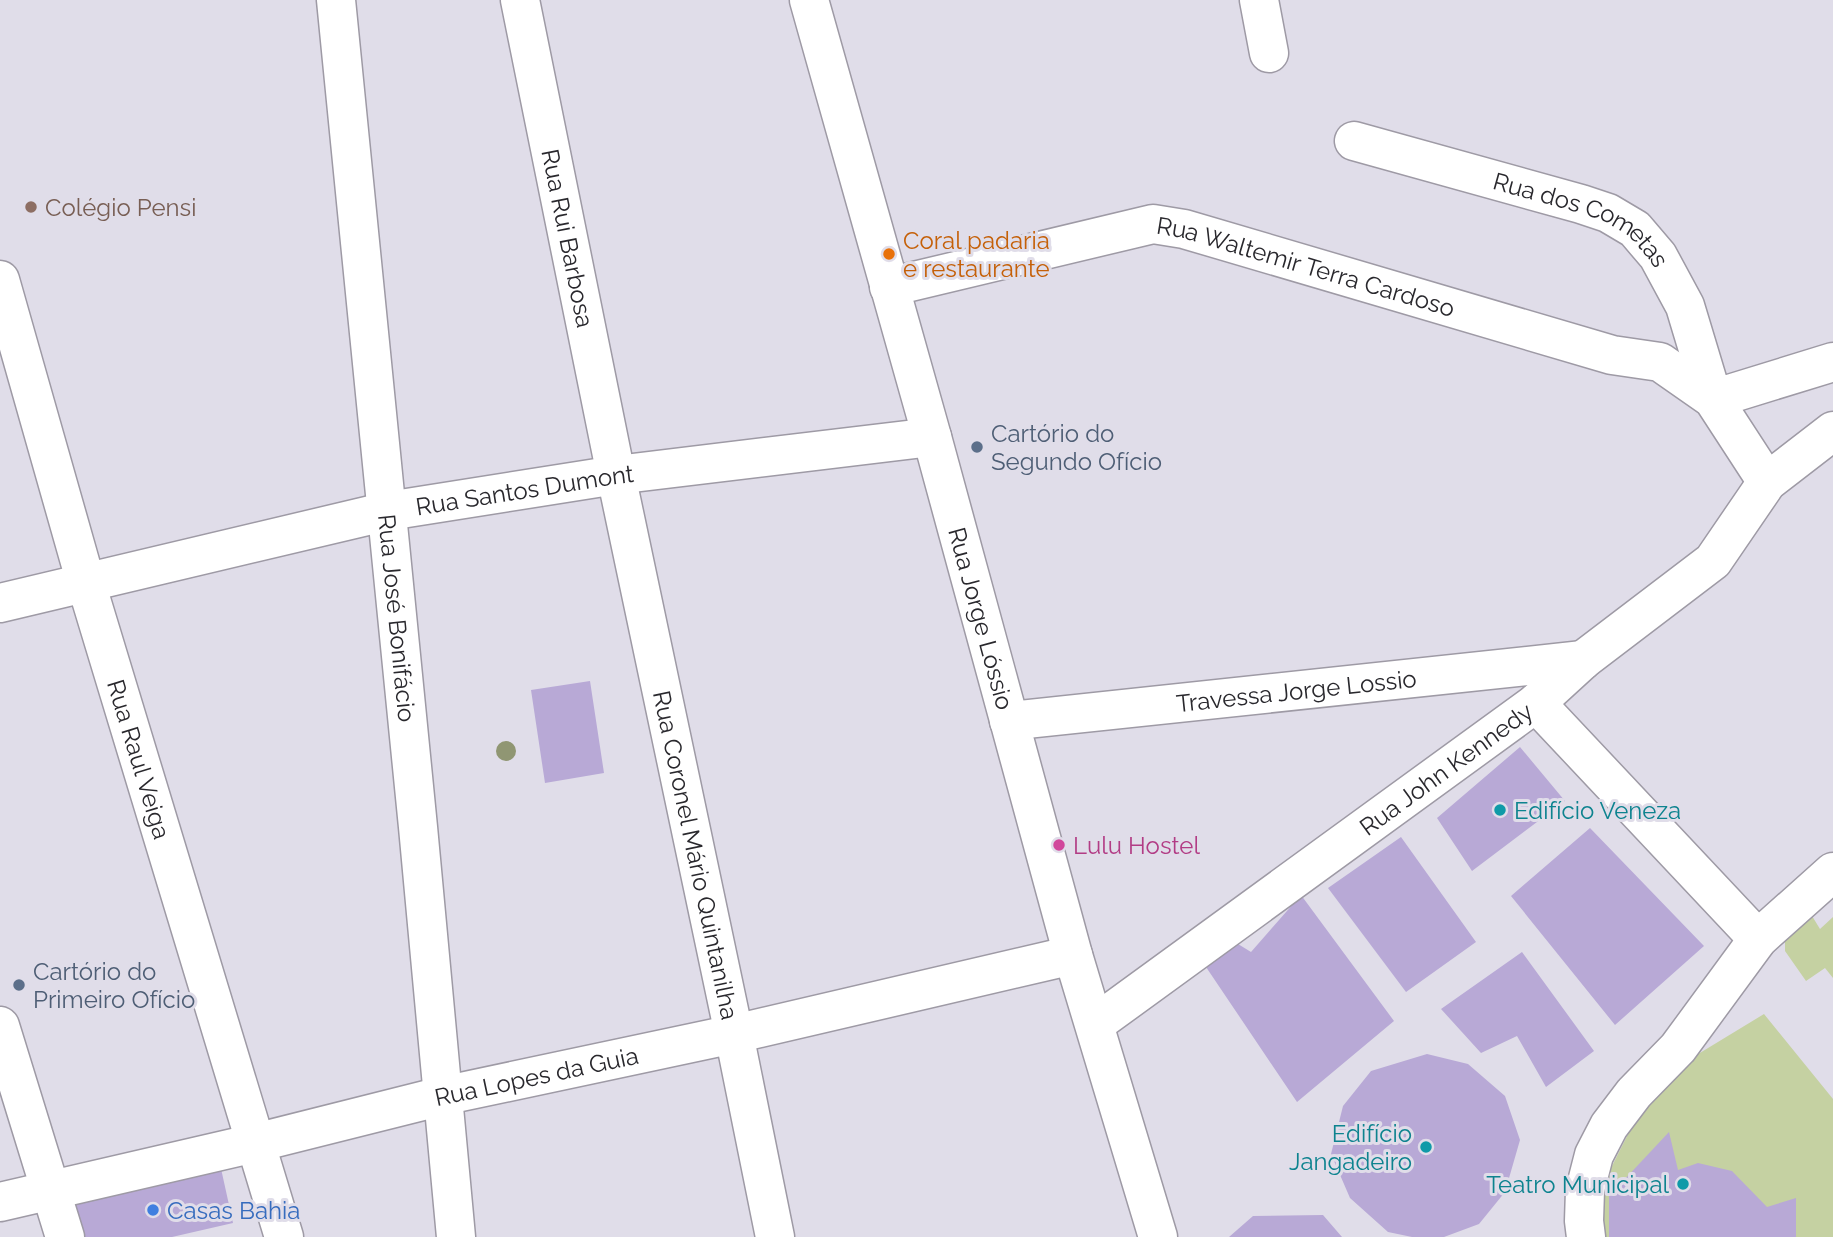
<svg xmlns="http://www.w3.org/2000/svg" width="1833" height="1237" viewBox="0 0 1833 1237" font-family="Raleway,sans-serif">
	<rect width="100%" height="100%" fill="#e0dde9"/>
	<path fill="#c5d1a2" d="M1809,911L1820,929L1833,917V978L1825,968L1806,981L1785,951V932Z
		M1764,1014L1833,1099V1237H1603L1598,1194L1631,1128L1662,1076Z"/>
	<path fill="#b8a9d6" d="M590,681L604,773L545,783L531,690Z
		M1520,747L1565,801L1472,871L1437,818Z
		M1590,828L1704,946L1615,1025L1511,896Z
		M1401,837L1476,942L1406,992L1328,888Z
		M1301,895L1394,1021L1297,1102L1206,967L1238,944L1251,952Z
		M1522,952L1594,1051L1546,1087L1517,1036L1481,1053L1441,1009Z
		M1427,1054L1468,1064L1505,1096L1520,1140L1505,1192L1479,1224L1444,1237H1412L1388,1232L1350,1198L1331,1154L1343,1106L1371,1071Z
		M1669,1132L1678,1170L1698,1163L1732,1171L1767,1207L1796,1198V1237H1609V1196Z
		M220,1164L233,1223L172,1237H82L73,1196Z
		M1323,1215L1342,1237H1229L1253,1216Z"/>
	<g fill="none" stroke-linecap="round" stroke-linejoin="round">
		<g stroke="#9e9aa5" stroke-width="41">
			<g id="minor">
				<path id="s1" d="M336,0L418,827L456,1237"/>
				<path id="s2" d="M520,0L616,475L734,1034L775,1237"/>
				<path id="s3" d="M809,0L932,437L1073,955L1158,1237"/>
				<path d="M1259,0L1269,53"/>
				<path id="s4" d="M1354,141L1581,204L1608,213L1635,229L1658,256L1685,306L1713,399L1833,362"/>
				<path id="s5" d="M0,280L86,583L284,1237"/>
				<path id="s6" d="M889,287L1153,224L1184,229L1612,355L1660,362L1713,399L1767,482"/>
				<path id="s7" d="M0,603L388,511L616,475L932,437"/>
				<path d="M1536,703L1758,939"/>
				<path id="s8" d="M1009,721L1583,660"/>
				<path id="s9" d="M1095,1024L1536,703L1583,660L1713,561L1767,482L1833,431"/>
				<path d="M0,1026L65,1237"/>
				<path id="s10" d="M0,1202L255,1143L442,1096L734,1034L1073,955"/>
				<path d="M1586,1237L1584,1221L1585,1190L1594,1155L1609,1126L1634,1093L1678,1048L1758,939L1833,872"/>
			</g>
		</g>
		<use href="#minor" stroke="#fff" stroke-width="38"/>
	</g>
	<circle fill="#909673" cx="506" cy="751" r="10"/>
	<circle fill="#8d6e63" stroke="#e0dde9" stroke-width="2.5" cx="31" cy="207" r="7"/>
	<circle fill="#e8710a" stroke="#e0dde9" stroke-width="2.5" cx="889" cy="254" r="7"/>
	<g fill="#5c6f8a" stroke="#e0dde9" stroke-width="2.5">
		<circle cx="977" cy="447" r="7"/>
		<circle cx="19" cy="985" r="7"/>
	</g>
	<g fill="#0f9aa8" stroke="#e0dde9" stroke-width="2.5">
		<circle cx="1500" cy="810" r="7"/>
		<circle cx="1426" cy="1147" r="7"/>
		<circle cx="1683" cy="1184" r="7"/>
	</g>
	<circle fill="#d1479c" stroke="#e0dde9" stroke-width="2.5" cx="1059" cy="845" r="7"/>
	<circle fill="#3f7fe0" stroke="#e0dde9" stroke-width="2.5" cx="153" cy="1210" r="7"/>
	<g text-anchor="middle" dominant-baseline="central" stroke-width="6" stroke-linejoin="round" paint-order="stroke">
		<g font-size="24" fill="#785e54" stroke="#e0dde9" text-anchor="start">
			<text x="45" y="207">Colégio Pensi</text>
		</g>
		<g font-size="24" fill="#29282d" stroke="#e0dde9">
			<text stroke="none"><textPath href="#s4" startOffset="243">Rua dos Cometas</textPath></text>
			<text stroke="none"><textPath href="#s2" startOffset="243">Rua Rui Barbosa</textPath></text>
			<text stroke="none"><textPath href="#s6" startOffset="430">Rua Waltemir Terra Cardoso</textPath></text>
			<text stroke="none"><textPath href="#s7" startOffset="537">Rua Santos Dumont</textPath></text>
			<text stroke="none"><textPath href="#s1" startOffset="621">Rua José Bonifácio</textPath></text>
			<text stroke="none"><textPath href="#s3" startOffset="642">Rua Jorge Lóssio</textPath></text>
			<text stroke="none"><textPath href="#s8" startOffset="289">Travessa Jorge Lossio</textPath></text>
			<text stroke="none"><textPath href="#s5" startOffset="499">Rua Raul Veiga</textPath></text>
			<text stroke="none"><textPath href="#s9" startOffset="434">Rua John Kennedy</textPath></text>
			<text stroke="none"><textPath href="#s2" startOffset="873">Rua Coronel Mário Quintanilha</textPath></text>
			<text stroke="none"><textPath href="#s10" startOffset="551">Rua Lopes da Guia</textPath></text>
		</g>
		<g font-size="24" fill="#c56008" stroke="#e0dde9" text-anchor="start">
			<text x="903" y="240">Coral padaria<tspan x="903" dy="28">e restaurante</tspan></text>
		</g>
		<g font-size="24" fill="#4e5e75" stroke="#e0dde9" text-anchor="start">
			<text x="991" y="433">Cartório do<tspan x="991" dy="28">Segundo Ofício</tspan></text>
			<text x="33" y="971">Cartório do<tspan x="33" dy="28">Primeiro Ofício</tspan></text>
		</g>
		<g font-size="24" fill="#0d838f" stroke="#e0dde9" text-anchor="end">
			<text x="1514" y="810" text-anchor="start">Edifício Veneza</text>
			<text x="1412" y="1133">Edifício<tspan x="1412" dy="28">Jangadeiro</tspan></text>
			<text x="1669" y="1184">Teatro Municipal</text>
		</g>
		<g font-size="24" fill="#b23c85" stroke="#e0dde9" text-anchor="start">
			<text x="1073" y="845">Lulu Hostel</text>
		</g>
		<g font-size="24" fill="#366cbe" stroke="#e0dde9" text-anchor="start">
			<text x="167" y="1210">Casas Bahia</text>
		</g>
	</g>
</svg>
